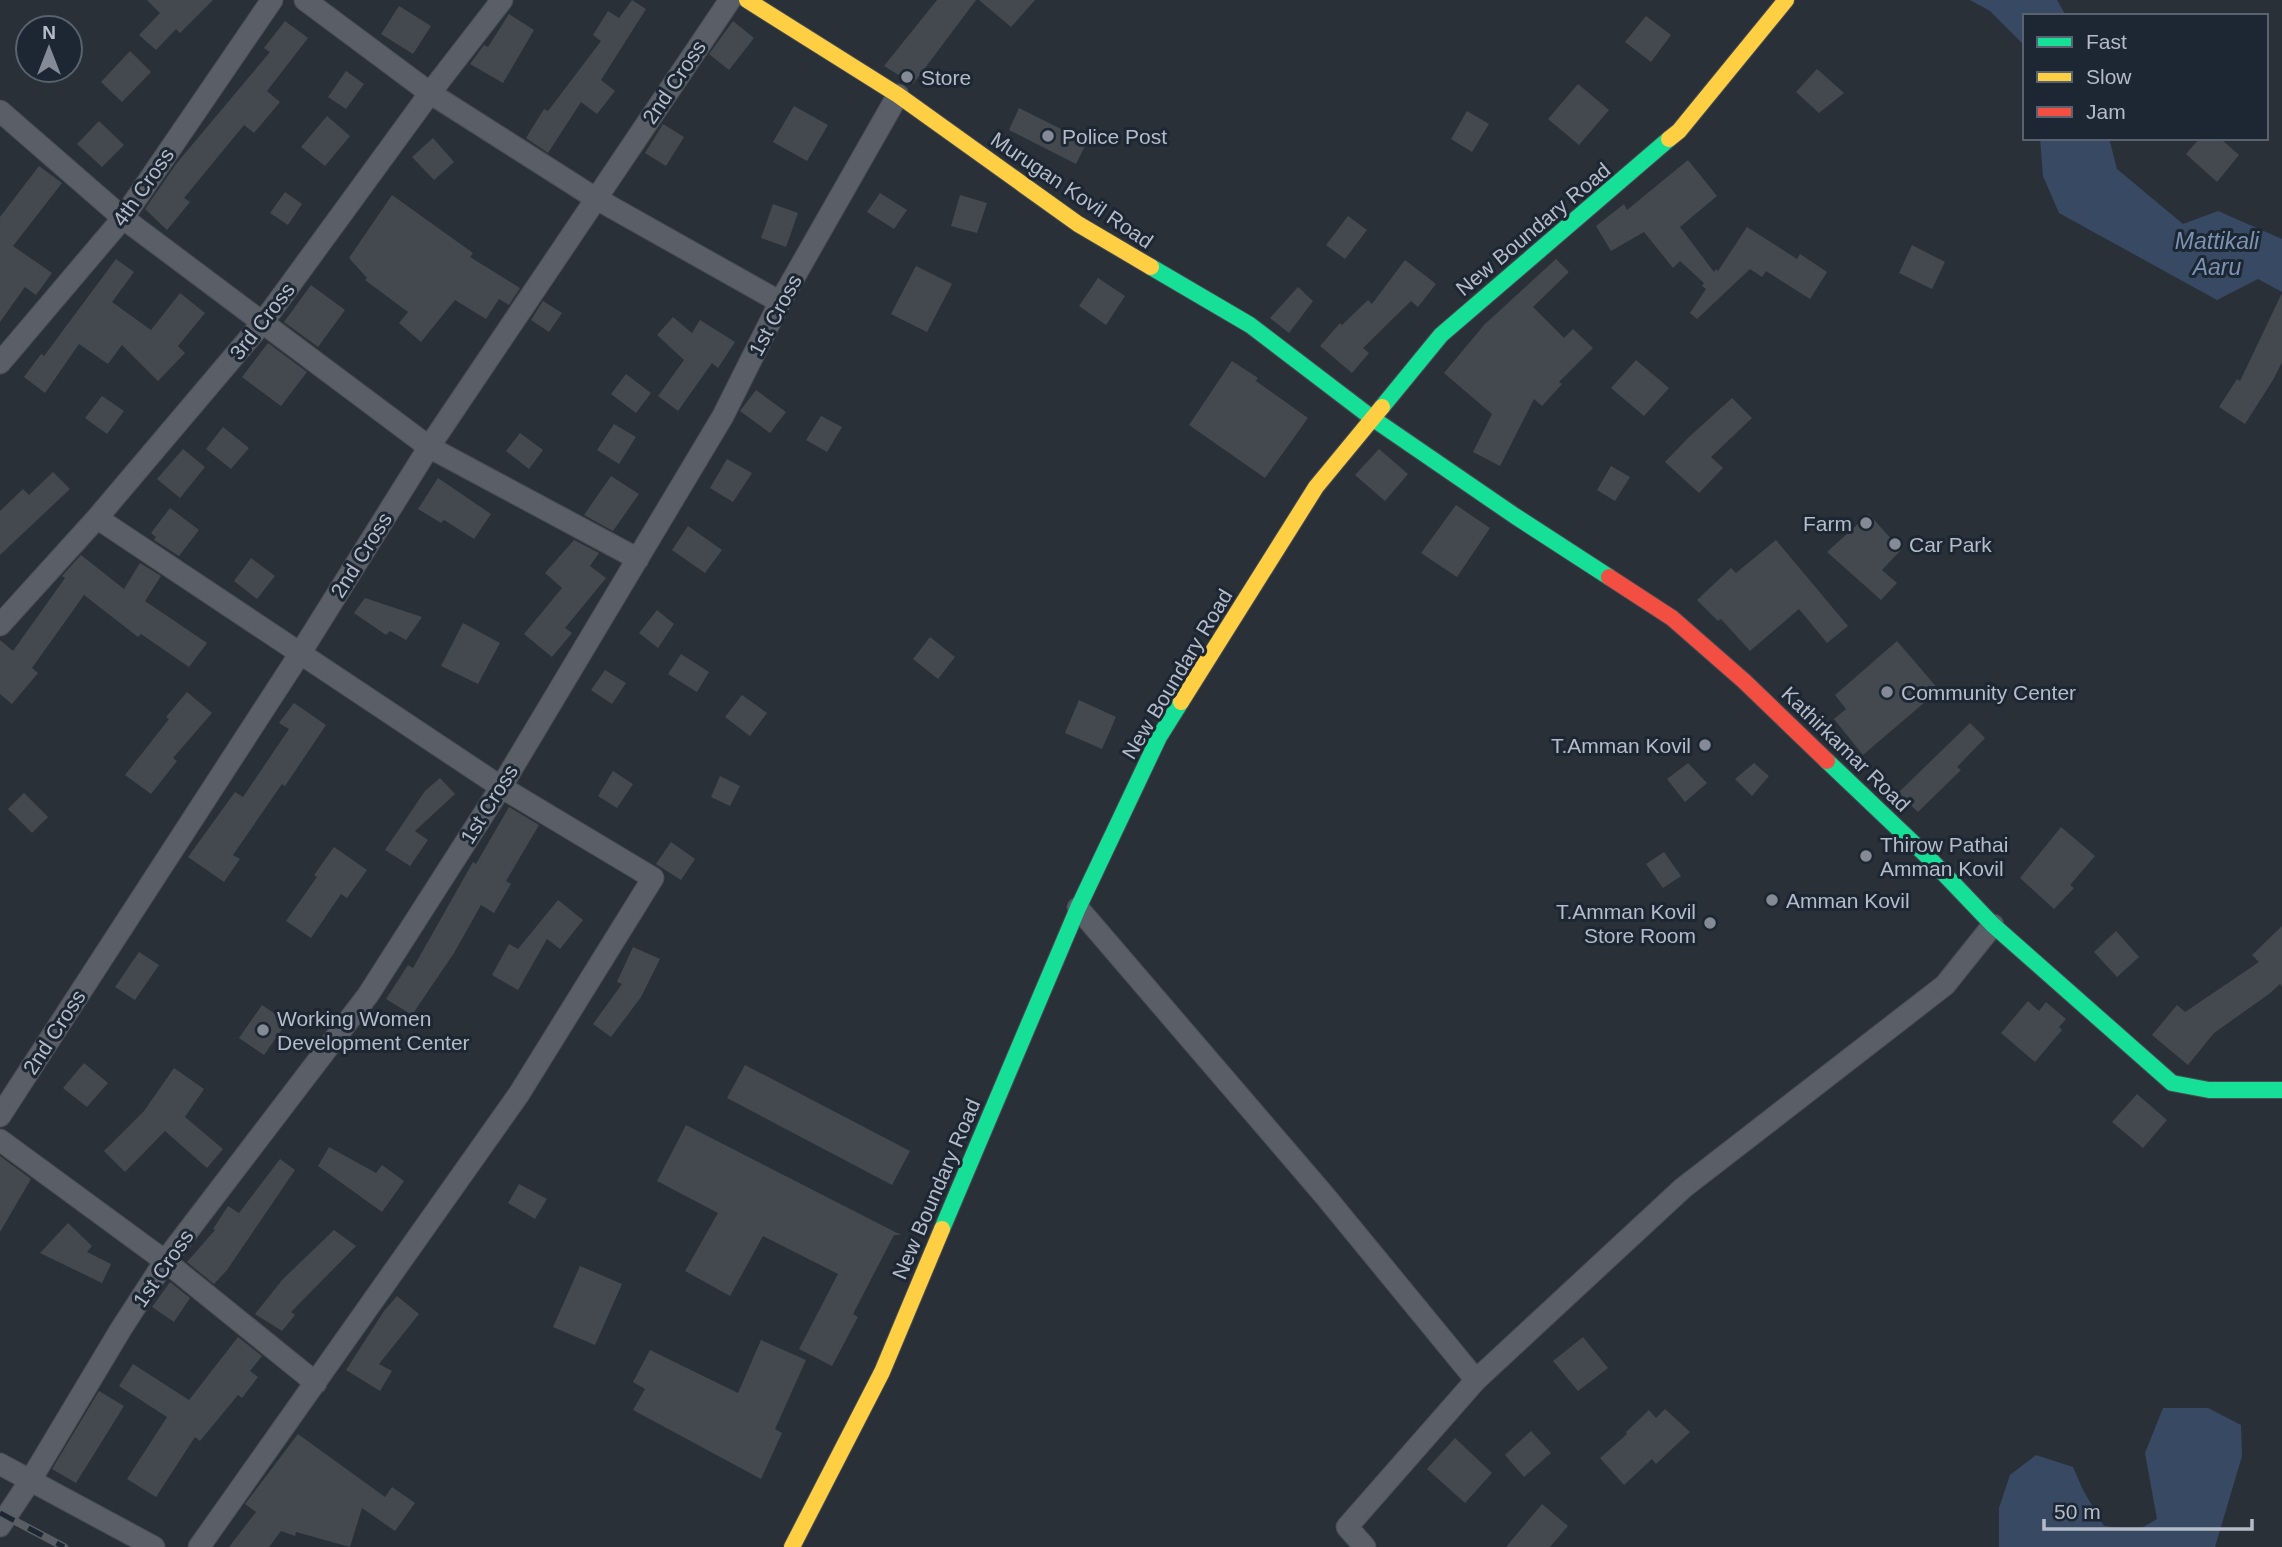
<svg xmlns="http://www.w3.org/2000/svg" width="2282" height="1547" viewBox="0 0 2282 1547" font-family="Helvetica,sans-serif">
	<rect width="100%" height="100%" fill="#2a3038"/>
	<path fill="#384963" d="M1970,0H2057L2066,16H2025V46L1990,11Z
		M2040,138H2109L2117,169L2183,224L2218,211L2282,239V292L2258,279L2217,300L2059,213L2043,176Z
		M2163,1408H2208L2241,1425L2242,1456L2215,1547H1999V1508L2010,1475L2036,1455L2073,1467L2083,1490L2104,1526L2138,1530L2157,1519L2145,1453Z"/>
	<path fill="#444950" d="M147,0H213L180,33L176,29L156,50L139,35L160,13Z
		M632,0L646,9L601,80L615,91L597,114L581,102L548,153L526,138L544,109L548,111L601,41L593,35L608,11L619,18Z
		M937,0H976L913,84L884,66Z
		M979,0H1035L1011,27Z
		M399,6L431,26L413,54L381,34Z
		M509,14L534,30L503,83L470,64L484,45L488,47Z
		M1646,16L1671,35L1651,62L1625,42Z
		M285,21L308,38L267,91L280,102L254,133L244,125L184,198L190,202L167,230L145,209L176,164L270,52L264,48Z
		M733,21L754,38L729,70L709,54Z
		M130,51L151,72L122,102L101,82Z
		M1817,69L1844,93L1819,113L1796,92Z
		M346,71L364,84L346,109L328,97Z
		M1578,84L1609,110L1579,145L1548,119Z
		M794,106L828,125L807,161L773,142Z
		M1019,108L1087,142L1076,164L1009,130Z
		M1467,111L1489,124L1472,152L1451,139Z
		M327,116L350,136L325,166L301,147Z
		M99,121L124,145L102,167L77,144Z
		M663,124L684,137L666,166L645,153Z
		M433,138L454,162L434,180L412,157Z
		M2200,138H2220L2239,155L2217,182L2186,154Z
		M1688,160L1717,196L1680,227L1714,272L1716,269L1718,271L1747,227L1797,259L1800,254L1827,272L1810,299L1766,271L1762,277L1750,269L1697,319L1690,313L1706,289L1702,286L1704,283L1680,261L1673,268L1644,232L1611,251L1596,226L1624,204L1627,210Z
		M39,166L62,183L13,246L52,273L36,295L25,287L0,322V217Z
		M285,192L302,204L288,225L270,213Z
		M880,193L907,210L894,229L867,212Z
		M392,195L473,253L470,257L520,288L509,305L499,299L486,319L455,300L421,342L399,323L408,312L365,280L367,278L349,258Z
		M960,195L987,203L977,233L951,226Z
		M773,204L798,213L786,247L761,238Z
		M1348,216L1367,230L1345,259L1326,245Z
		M1912,245L1945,262L1932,289L1899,273Z
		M116,259L134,272L112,302L151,330L180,293L205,313L178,346L185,353L158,381L122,345L108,364L79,344L45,393L24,377L41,354L44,356Z
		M1556,259L1569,272L1533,307L1564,338L1573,329L1593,348L1559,382L1562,384L1542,406L1534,399L1500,466L1473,452L1492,414L1444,373L1484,325Z
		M1405,260L1436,284L1418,307L1411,301L1363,348L1369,353L1352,373L1320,346L1340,323L1342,325L1368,300L1372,304Z
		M916,266L952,284L927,332L891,314Z
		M1098,278L1125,296L1106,325L1079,306Z
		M311,285L345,310L318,347L284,322Z
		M1298,287L1313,301L1289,333L1270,318Z
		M2282,293V362L2273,380L2245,424L2219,407L2237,379L2240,381Z
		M543,301L562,313L549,332L531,320Z
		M673,317L692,333L700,320L735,342L718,368L712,363L678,411L658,396L684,360L657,335Z
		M268,343L307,372L281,406L242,377Z
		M1636,360L1669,388L1644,416L1611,388Z
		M1232,361L1258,378L1256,381L1308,418L1265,478L1189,425Z
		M626,374L651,393L636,413L611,394Z
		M756,390L786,412L770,433L740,411Z
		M102,396L124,411L107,434L85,418Z
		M1732,398L1752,418L1711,457L1723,468L1699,493L1665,462L1689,437Z
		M821,416L842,427L827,452L806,440Z
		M614,424L636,437L619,464L597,450Z
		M223,427L249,448L231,469L206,449Z
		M520,433L543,450L529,469L506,451Z
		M183,449L205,467L180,498L157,479Z
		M1379,449L1408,474L1385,501L1355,475Z
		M727,459L752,473L733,502L710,488Z
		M1611,466L1630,477L1615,501L1597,490Z
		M53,472L70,489L0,555V511L23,489L29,495Z
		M611,476L639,494L613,531L584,515Z
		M438,478L491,514L474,539L444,520L441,523L418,509Z
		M1456,505L1490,528L1457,577L1421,553Z
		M170,508L199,530L179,556L154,540L156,537L151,533Z
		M1869,514L1901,550L1882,570L1897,583L1881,600L1827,552Z
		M688,526L722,550L705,573L672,550Z
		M574,540L599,553L590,566L606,578L565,628L572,633L552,657L524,634L562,588L545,573Z
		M1776,540L1848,626L1827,643L1799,609L1750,651L1721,619L1718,621L1697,600L1731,568L1736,573Z
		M81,555L124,589L140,563L161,576L145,601L207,643L189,667L141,634L138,637L84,595L32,668L38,673L12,704L0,694V640L13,651L65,578L62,576Z
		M251,558L275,576L257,599L234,581Z
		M365,598L422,617L406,640L390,631L386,635L354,613Z
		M657,610L674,624L658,648L639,633Z
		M463,623L500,643L478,684L441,666Z
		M930,637L955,657L938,679L913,659Z
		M1897,641L1939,690L1863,755L1834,719L1846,709L1835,695Z
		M681,654L709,672L697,692L668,674Z
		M605,670L626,683L612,704L591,690Z
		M187,692L212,713L173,758L177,761L151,794L125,775L169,719L166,717Z
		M742,695L767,713L750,736L725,717Z
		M1079,700L1116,717L1102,749L1065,733Z
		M294,703L326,725L285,786L282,784L233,855L240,859L224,882L188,857L235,792L243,797L289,729L279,723Z
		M1970,723L1985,738L1957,767L1961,770L1918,812L1898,793Z
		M1688,763L1707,783L1685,802L1667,779Z
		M1754,763L1769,776L1752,796L1735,779Z
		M613,771L633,784L617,808L598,796Z
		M720,776L740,786L730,806L711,797Z
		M440,778L455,794L415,831L428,840L410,866L385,850L425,791Z
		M24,793L48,817L32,833L8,809Z
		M509,807L539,825L506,881L511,884L494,913L481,905L454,953L412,1015L386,999L408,965L413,968L473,862L476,864Z
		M2061,827L2095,856L2070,885L2074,888L2054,909L2020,878Z
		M671,842L695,859L681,880L656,864Z
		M334,847L367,870L347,898L341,894L311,938L286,921L317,877L314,875Z
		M1664,852L1681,876L1663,888L1646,864Z
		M558,900L583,920L560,949L547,939L518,990L492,975L509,944L518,949Z
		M2282,926V987L2280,984L2269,994L2214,1033L2188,1065L2152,1035L2177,1005L2185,1012L2259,962L2252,955Z
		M2116,931L2139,957L2117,977L2094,952Z
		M633,947L660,959L641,997L611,1037L593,1024L622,984L617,982Z
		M139,952L159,965L135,1000L115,987Z
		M2028,1001L2039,1011L2046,1002L2066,1019L2059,1027L2062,1030L2035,1062L2001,1033Z
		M262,1005L287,1022L264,1055L239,1038Z
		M84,1063L108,1083L87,1107L63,1088Z
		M745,1065L910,1151L892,1185L727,1098Z
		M174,1068L204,1089L185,1117L223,1149L207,1168L165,1131L125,1172L104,1151L144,1111Z
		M2137,1094L2167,1120L2143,1148L2112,1122Z
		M686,1125L901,1235H894L853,1314L858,1317L832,1366L799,1349L838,1274L763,1236L730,1296L685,1271L718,1213L657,1181Z
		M329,1147L376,1173L382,1165L404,1181L382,1212L318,1166Z
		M0,1156L31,1179L0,1232Z
		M280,1159L295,1170L227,1270L214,1284L187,1262L215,1230L213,1229L228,1206L239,1213Z
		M519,1184L547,1199L535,1219L508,1203Z
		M68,1223L92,1246L87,1252L111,1264L102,1283L40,1253Z
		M334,1230L356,1246L291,1312L295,1315L282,1331L255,1314L283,1279Z
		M580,1266L622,1284L595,1345L553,1327Z
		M170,1282L190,1298L174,1322L152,1307Z
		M397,1296L419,1314L379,1364L392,1371L380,1391L346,1370L384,1311Z
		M238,1337L262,1356L250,1371L258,1377L242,1398L238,1395L200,1441L195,1437L156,1497L127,1479L167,1417L119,1386L133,1364L189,1400Z
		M1583,1337L1608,1368L1578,1391L1553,1361Z
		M761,1340L806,1360L775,1429L782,1433L761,1479L633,1410L645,1389L633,1382L650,1350L738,1393Z
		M99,1391L124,1406L76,1483L52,1469Z
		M1665,1409L1690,1432L1656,1464L1652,1459L1624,1485L1600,1458L1627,1434L1626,1432L1649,1410L1656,1418Z
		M1531,1431L1551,1453L1524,1477L1505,1455Z
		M298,1434L385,1497L392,1487L415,1503L395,1531L362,1508L350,1547L296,1532L295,1536L281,1531L269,1547H229L256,1512L245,1504Z
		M1455,1438L1492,1473L1465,1503L1427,1469Z
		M1542,1504L1568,1526L1550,1547H1506Z"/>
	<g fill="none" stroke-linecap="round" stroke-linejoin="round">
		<g stroke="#484c53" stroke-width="23">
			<path id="street" d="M305,0L430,93L595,198L780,302
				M0,111L123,218L429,447L638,559
				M0,363L123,218L272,0
				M97,518L501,787L653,878L519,1094L199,1547
				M0,625L97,518L263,322L430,93L502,0
				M1078,908L1325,1196L1476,1380
				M0,1116L301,652L429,447L730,0
				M0,1140L165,1261L316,1383
				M0,1464L154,1547
				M0,1526L30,1481L121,1329L165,1261L368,995L501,787L723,416L780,302L898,95
				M1365,1547L1347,1527L1476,1380L1683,1188L1945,985L1993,925"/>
		</g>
		<g stroke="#484c53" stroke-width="18">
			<path id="fast" d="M1151,267L1250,325L1372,418L1515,516L1609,577
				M1382,407L1441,335L1669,139
				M1827,761L1928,857L1993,925L2172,1083L2209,1090H2282
				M942,1229L1078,908L1159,737L1181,702"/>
		</g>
		<g stroke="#484c53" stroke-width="18">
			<path id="slow" d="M747,0L898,95L1078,224L1151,267
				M1669,139L1679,131L1786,0
				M1181,702L1316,487L1382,407
				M792,1547L882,1372L942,1229"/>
		</g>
		<g stroke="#484c53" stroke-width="18">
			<path id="jam" d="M1609,577L1672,618L1744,681L1827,761"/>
		</g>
		<use href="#street" stroke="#5a5e66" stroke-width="21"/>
		<use href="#fast" stroke="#16e098" stroke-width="16"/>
		<use href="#slow" stroke="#ffcf43" stroke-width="16"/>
		<use href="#jam" stroke="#f24e42" stroke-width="16"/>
		<g stroke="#595d64" stroke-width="8">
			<path id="rail" d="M0,1513L64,1547"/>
		</g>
		<use href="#rail" stroke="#1d2633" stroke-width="5" stroke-dasharray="16" stroke-linecap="butt"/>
	</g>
	<g fill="#848b96" stroke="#1d2633" stroke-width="2.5">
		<circle cx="907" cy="77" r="7"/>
		<circle cx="1048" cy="136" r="7"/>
		<circle cx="1866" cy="523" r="7"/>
		<circle cx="1895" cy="544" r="7"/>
		<circle cx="1887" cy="692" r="7"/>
		<circle cx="1705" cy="745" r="7"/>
		<circle cx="1866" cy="856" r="7"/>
		<circle cx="1772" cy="900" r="7"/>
		<circle cx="1710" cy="923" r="7"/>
		<circle cx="263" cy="1030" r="7"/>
	</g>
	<g text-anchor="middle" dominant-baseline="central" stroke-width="6" stroke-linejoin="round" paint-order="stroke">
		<g font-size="21" fill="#b4bcc9" stroke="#1d2633" text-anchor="start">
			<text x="921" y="77">Store</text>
			<text x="1062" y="136">Police Post</text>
			<text x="1852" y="523" text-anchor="end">Farm</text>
			<text x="1909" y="544">Car Park</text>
			<text x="1901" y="692">Community Center</text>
			<text x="1691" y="745" text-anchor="end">T.Amman Kovil</text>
			<text x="1880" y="844">Thirow Pathai<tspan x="1880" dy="24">Amman Kovil</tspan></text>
			<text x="1786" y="900">Amman Kovil</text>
			<text x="1696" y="911" text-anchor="end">T.Amman Kovil<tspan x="1696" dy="24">Store Room</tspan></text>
			<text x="277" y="1018">Working Women<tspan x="277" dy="24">Development Center</tspan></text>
		</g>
		<g font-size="21" fill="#b4bcc9" stroke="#1d2633">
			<text transform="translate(674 82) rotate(-56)">2nd Cross</text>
			<text transform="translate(143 187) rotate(-55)">4th Cross</text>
			<text transform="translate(1072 190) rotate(34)">Murugan Kovil Road</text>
			<text transform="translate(1533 229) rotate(-40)">New Boundary Road</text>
			<text transform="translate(775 315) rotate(-62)">1st Cross</text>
			<text transform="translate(262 321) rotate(-52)">3rd Cross</text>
			<text transform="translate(361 555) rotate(-58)">2nd Cross</text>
			<text transform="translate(1177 674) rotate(-59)">New Boundary Road</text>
			<text transform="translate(1846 749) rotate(44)">Kathirkamar Road</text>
			<text transform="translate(489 804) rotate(-58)">1st Cross</text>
			<text transform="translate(54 1032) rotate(-57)">2nd Cross</text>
			<text transform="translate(936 1189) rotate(-67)">New Boundary Road</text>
			<text transform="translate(163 1268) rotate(-55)">1st Cross</text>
		</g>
		<g font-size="23" font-style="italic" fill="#7c92b1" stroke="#1d2633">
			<text x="2217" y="241">Mattikali<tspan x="2217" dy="26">Aaru</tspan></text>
		</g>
	</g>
	<rect x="2023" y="14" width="245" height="126" fill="#1d2633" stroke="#59626f" stroke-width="2"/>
	<rect x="2037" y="37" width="35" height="10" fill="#16e098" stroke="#59626f" stroke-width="2"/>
	<text x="2086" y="49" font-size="21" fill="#b4bcc9">Fast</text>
	<rect x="2037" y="72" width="35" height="10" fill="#ffcf43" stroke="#59626f" stroke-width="2"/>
	<text x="2086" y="84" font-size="21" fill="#b4bcc9">Slow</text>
	<rect x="2037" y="107" width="35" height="10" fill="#f24e42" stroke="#59626f" stroke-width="2"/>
	<text x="2086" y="119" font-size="21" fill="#b4bcc9">Jam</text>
	<g transform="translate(49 49)"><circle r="33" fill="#1d2633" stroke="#59626f" stroke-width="2"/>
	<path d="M0-5L12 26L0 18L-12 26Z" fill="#848b96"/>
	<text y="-10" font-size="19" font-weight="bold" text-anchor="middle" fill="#b4bcc9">N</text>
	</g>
	<path d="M2044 1519v10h208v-10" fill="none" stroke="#b4bcc9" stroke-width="3.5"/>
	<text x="2054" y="1519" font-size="21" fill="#b4bcc9" stroke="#1d2633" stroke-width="5" paint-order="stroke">50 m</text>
</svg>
